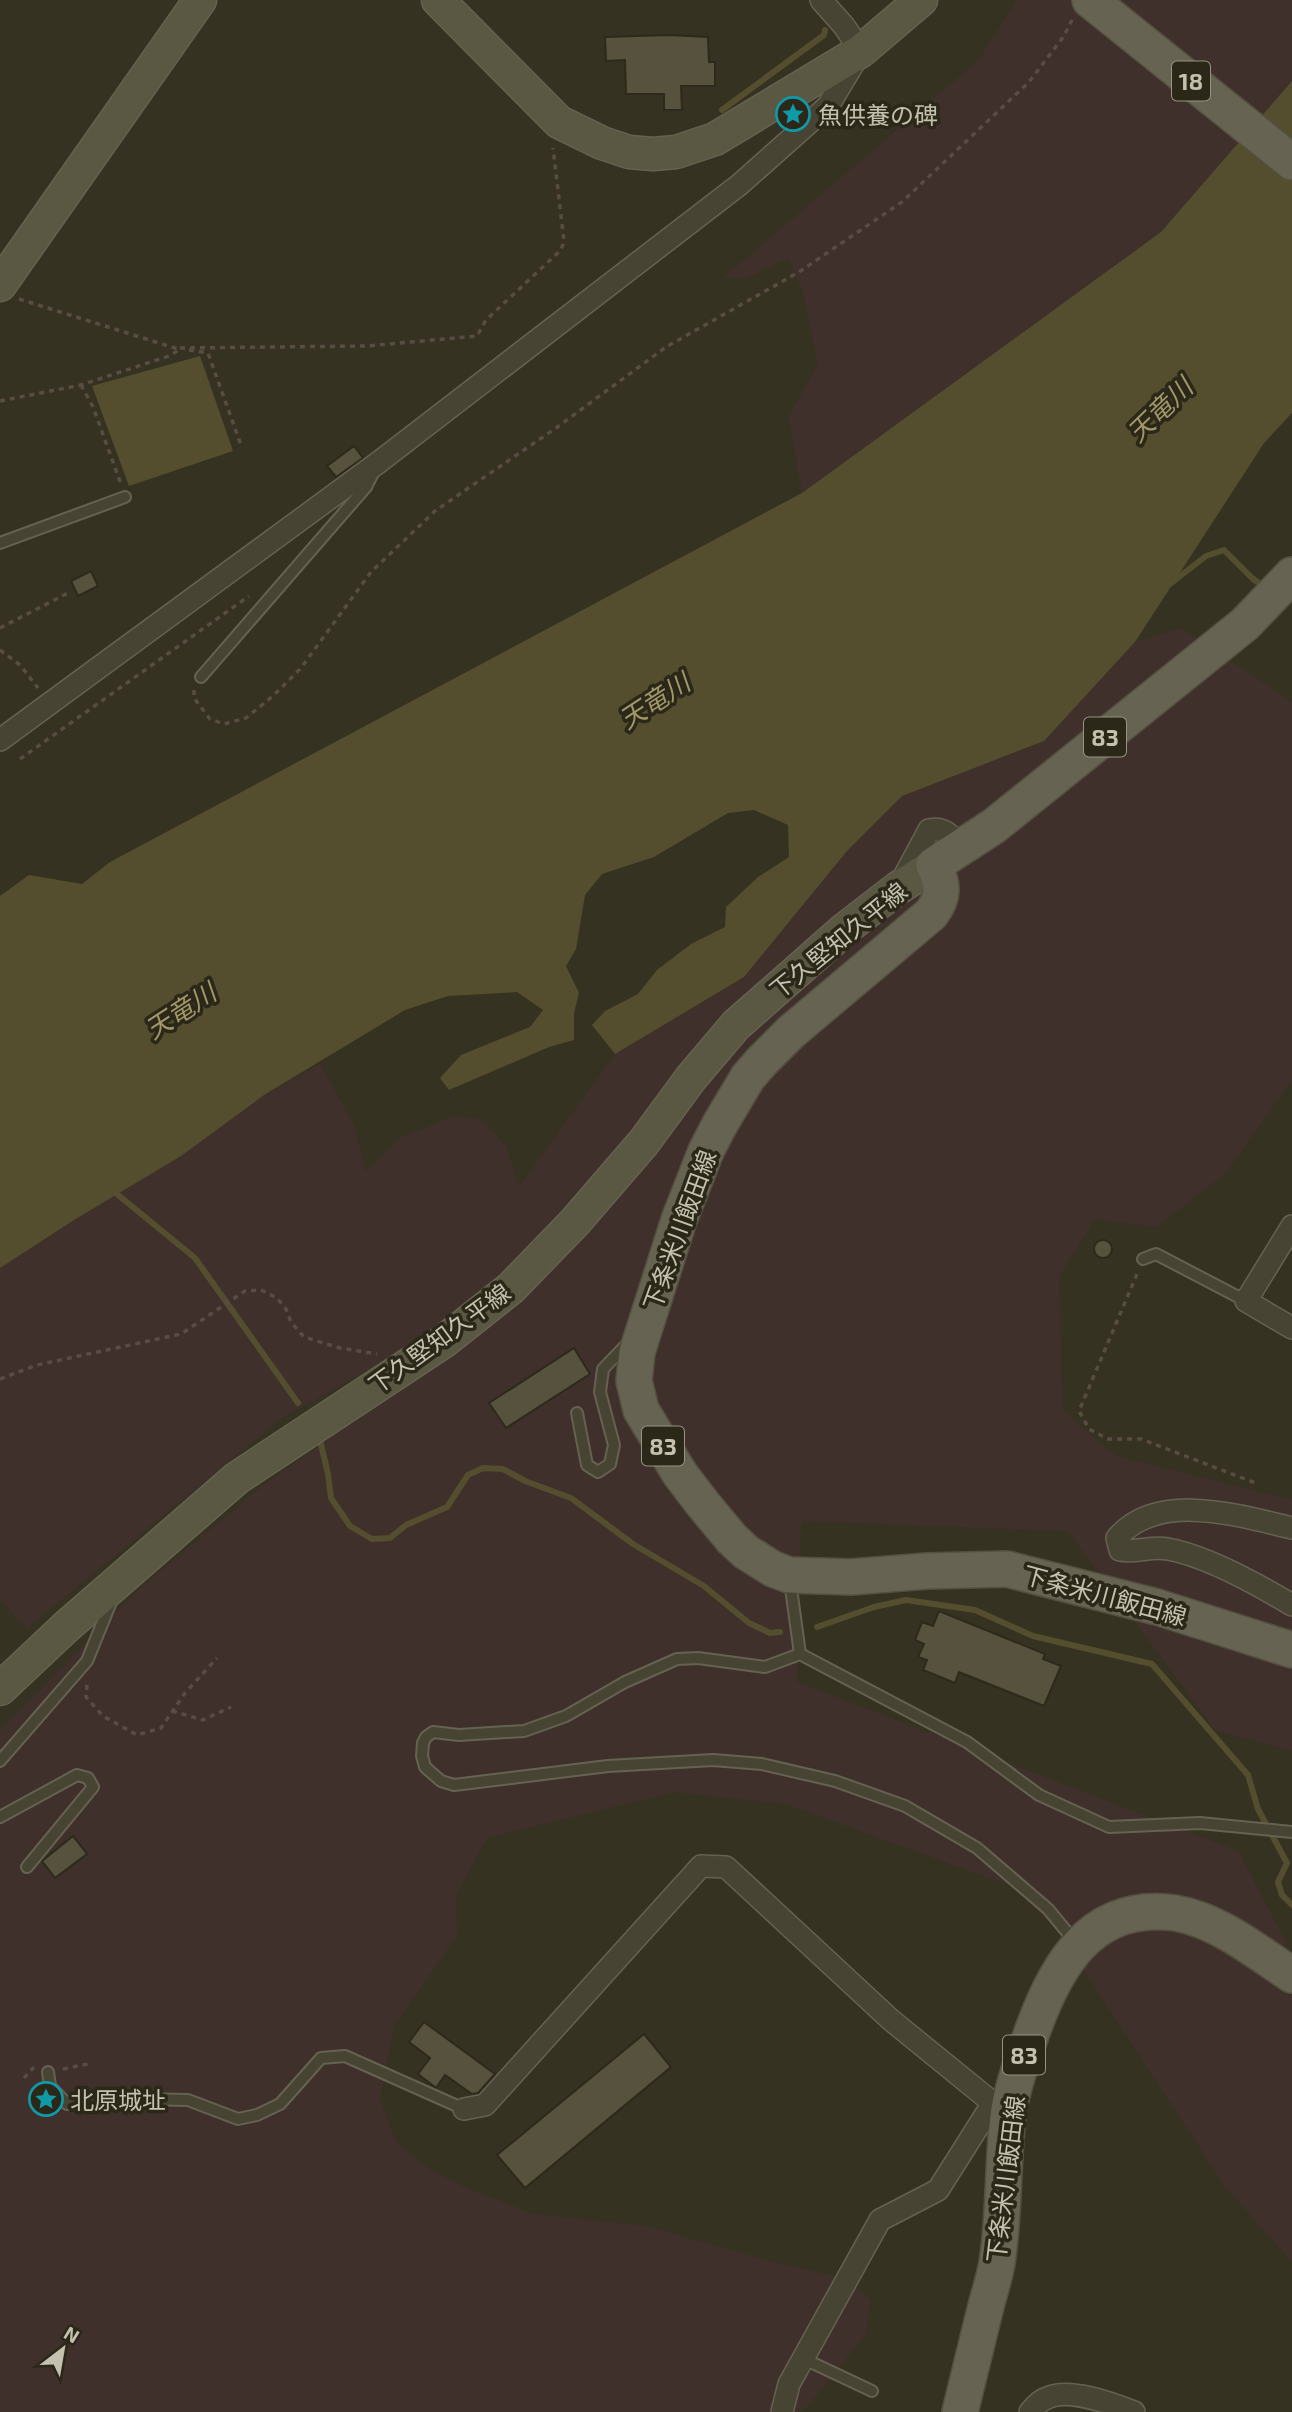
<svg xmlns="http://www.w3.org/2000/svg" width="1292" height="2412" viewBox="0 0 1292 2412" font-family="'Exo 2','Noto Sans JP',sans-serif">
	<rect width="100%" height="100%" fill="#363221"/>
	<path fill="#40302c" d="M1017,0H1292V81L1161,232L802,493L789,416L818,364L803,292L788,258L747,278H723L978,61Z
		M1181,628L1292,702V1080L1225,1174L1156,1227L1095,1219L1059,1277L1063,1410L1116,1456L1292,1500V1751L1215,1730L1068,1531L801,1521L797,1682L1238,1851L1292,1954V2262L1226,2188L1061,1935L1014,1887L786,1804L675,1792L487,1838L456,1895L457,1936L394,2026L380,2099L396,2142L432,2171L469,2189L534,2214L646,2226L766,2260L847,2279L871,2300L866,2334L808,2406L798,2412H0V1730L139,1589L265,1484L443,1360L395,1356L283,1417L27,1628L0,1600V1267L264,1095L320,1064L355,1127L366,1172L400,1138L454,1116L480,1119L506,1146L519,1187L615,1054L744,977L847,851L902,796L1044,741L1135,642Z"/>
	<path fill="#544e2e" d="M1292,81V413L1264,443L1135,642L1044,741L902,796L847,851L744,977L615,1054L592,1025L605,1011L638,994L657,970L691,944L725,927L726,907L758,877L789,857L788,825L754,810L728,813L654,857L602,874L585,895L576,949L566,966L579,993L574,1013V1040L549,1047L449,1090L440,1078L461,1055L530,1027L543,1010L517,992L448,996L405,1010L264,1095L181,1156L74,1220L0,1268V896L29,875L82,884L110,862L802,493L1161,232Z
		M200,356L233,451L129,486L92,386Z"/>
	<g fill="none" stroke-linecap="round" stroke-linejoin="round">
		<path stroke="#544e2e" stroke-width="6" d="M722,110L824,35L825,30
			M1170,584L1206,556L1224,550L1252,578L1264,587
			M112,1190L195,1258L298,1403
			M320,1440L328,1474L331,1498L350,1526L372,1539L390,1538L406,1525L447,1507L468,1475L483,1468L503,1469L525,1481L571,1498L633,1544L704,1586L749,1623L770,1633L780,1632
			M817,1627L874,1607L906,1600L975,1610L1033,1636L1152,1664L1248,1775L1258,1809L1287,1863L1278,1882L1282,1895L1292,1905"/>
	</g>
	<path fill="#56523d" stroke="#2d2a1b" stroke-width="2" d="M669,35L708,37L709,62H715V86H681L682,110H664V94H626L625,60L606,61L605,37Z
		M354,446L363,458L336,477L327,466Z
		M91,571L98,586L78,596L71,581Z
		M1094 1249a9 9 0 1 1 18 0a9 9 0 1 1-18 0Z
		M574,1348L590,1374L506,1428L489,1403Z
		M939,1611L1045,1654L1043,1659L1061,1666L1044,1706L959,1672L955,1683L923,1670L927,1660L918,1657L924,1644L915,1640L922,1622L933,1626Z
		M73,1836L87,1854L55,1878L42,1861Z
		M424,2022L495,2074L478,2093L472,2094L445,2075L436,2088L418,2074L430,2058L409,2042Z
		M644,2034L671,2067L525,2188L497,2155Z"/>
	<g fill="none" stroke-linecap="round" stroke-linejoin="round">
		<g stroke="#656251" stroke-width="14">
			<path id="lane" d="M0,543L125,497
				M201,677L366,487L374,471
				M1143,1259L1156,1254L1246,1301
				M577,1413L587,1465L598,1472L610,1464L614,1445L600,1392L603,1369L628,1343
				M790,1581L800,1654L765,1667L698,1658L677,1659L625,1682L566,1716L524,1731L459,1735L433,1732L426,1737L423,1743L422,1756L425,1767L441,1781L454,1785L608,1766L713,1760L762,1764L835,1781L905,1806L977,1848L1048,1909L1076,1943
				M800,1654L967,1742L1039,1795L1109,1827L1200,1823L1292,1832
				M0,1761L87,1661L111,1602
				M0,1817L77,1775L88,1778L93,1787L27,1867
				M48,2072L50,2086L67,2104L138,2099L188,2100L238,2119L257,2115L280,2104L321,2058L345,2056L464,2109
				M802,2358L872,2391"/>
		</g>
		<g stroke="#656251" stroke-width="24">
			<path id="street" d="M0,740L379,462L739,185L828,106L861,51L844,26L821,0
				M899,886L929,830C945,826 952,837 962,848
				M1292,1226L1246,1301L1292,1328
				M1292,1528C1240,1516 1158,1490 1117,1538L1120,1550C1136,1553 1151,1546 1168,1549C1207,1556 1257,1584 1292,1605
				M464,2109L485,2105L701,1866L726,1867L891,2020L993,2103L1010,2107
				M782,2412L789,2384L880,2220L938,2190L993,2103
				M1030,2412C1034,2407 1041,2400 1047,2398C1069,2387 1113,2404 1134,2412"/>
		</g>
		<g stroke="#656251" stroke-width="35">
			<path id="secondary" d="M438,0L559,122L602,143L629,152L653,154L676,152L715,139L861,51L921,0
				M0,285L200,0
				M0,1689L67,1626L237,1478L443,1342L511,1288L575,1222L644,1142L691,1078L736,1025L845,929L898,888L934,865"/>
		</g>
		<g stroke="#535040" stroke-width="38">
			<path id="primary" d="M1090,0L1292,162
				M1292,575L1245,624L994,826L934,865C943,884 945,896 931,914L791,1032L762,1061L748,1077L720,1124L706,1151L679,1220L637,1352L634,1381L641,1410L680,1474L703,1504L732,1539L746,1552L773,1569L789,1575L851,1577L927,1571L1007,1569L1157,1607L1292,1650
				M960,2412C968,2379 976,2347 984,2314C988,2297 994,2280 997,2263C1005,2212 1002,2160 1009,2109C1013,2086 1022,2060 1030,2038C1054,1968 1090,1901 1175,1913C1218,1920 1257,1952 1292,1975"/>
		</g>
		<path stroke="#594c44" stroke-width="3.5" stroke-dasharray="5 5" stroke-linecap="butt" d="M19,299L178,349
			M180,348L367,346L477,336L486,320L561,250L564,241L553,148
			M189,350L208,353L241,445
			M81,385L93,407L121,484
			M0,401L81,385L169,356L182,348
			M0,628L68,593
			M0,650L20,665L38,688
			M194,690V698L210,719L224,724L246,718L273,696L301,668L371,572L435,511L556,428L666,347L799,272L902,202L1029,82L1064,36L1072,20
			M20,759L249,596
			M1137,1274L1079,1411L1089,1429L1108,1439H1141L1258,1484
			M0,1379L37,1365L181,1334L245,1291L261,1290L277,1298L286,1309L291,1322L304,1337L340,1348L377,1354
			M87,1685L86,1697L103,1716L137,1735L161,1728L185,1693L217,1658
			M172,1711L203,1720L231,1707
			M63,2069L88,2064
			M24,2078L34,2067"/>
		<use href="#lane" stroke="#474434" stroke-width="10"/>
		<use href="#street" stroke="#474434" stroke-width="21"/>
		<use href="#secondary" stroke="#5a5742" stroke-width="32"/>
		<use href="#primary" stroke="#676352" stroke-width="35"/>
	</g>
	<defs>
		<g id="sight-ring" transform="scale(1.75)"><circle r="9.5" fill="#2b281a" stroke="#0f9aa8" stroke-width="1.5"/><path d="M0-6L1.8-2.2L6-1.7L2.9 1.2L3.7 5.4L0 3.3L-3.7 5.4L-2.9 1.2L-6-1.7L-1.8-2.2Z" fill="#0f9aa8"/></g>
	</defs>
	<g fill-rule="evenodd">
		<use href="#sight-ring" x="793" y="114"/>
		<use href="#sight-ring" x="46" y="2099"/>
	</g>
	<g text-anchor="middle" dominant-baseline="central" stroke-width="7" stroke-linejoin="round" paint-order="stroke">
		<g fill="#2b281a" stroke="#969382" stroke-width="2">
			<rect x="1172" y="61.5" width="38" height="39" rx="5"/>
			<rect x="1084" y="717.5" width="42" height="39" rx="5"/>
			<rect x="642" y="1426.5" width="42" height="39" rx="5"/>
			<rect x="1003" y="2035.5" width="42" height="39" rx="5"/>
		</g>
		<g font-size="23" font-weight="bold" fill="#c4c1ae">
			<text x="1191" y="81">18</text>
			<text x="1105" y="737">83</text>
			<text x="663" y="1446">83</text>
			<text x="1024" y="2055">83</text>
		</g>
		<g font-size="24" fill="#c4c1ae" stroke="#2b281a" text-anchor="start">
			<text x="818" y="114">魚供養の碑</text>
			<text x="70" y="2099">北原城址</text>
		</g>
		<g font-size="24" fill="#c4c1ae" stroke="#2b281a">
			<text transform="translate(838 940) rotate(-39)">下久堅知久平線</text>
			<text transform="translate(679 1230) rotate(-70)">下条米川飯田線</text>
			<text transform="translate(439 1338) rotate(-36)">下久堅知久平線</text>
			<text transform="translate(1105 1595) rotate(15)">下条米川飯田線</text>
			<text transform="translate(1005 2179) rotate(-83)">下条米川飯田線</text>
		</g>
		<g font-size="26" font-style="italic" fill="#a29768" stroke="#2b281a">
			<text transform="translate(1159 409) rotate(-44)">天竜川</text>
			<text transform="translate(654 700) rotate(-33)">天竜川</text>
			<text transform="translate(180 1010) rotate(-33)">天竜川</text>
		</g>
	</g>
	<g transform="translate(63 2349) rotate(31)" stroke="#2b281a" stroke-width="5" paint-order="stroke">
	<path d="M0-5L12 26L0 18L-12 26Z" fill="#c4c1ae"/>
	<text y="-10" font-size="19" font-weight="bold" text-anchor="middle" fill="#c4c1ae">N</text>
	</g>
</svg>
